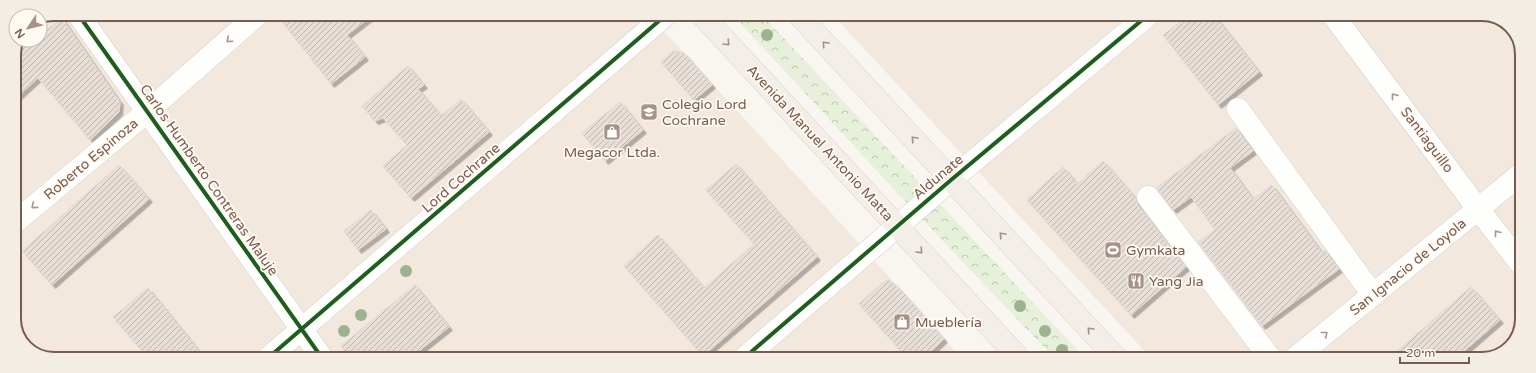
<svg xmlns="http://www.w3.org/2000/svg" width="1536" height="373" viewBox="0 0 1536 373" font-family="'Varela Round',sans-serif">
	<defs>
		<pattern id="park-crowns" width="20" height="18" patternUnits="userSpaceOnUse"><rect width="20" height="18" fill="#e7f0db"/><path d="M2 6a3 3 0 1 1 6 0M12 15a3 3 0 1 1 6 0" fill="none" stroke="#c0c6b4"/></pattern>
		<pattern id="building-hatch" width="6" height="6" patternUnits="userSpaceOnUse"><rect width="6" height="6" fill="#e6ded7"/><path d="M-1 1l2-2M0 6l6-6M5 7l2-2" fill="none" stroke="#bfb7b1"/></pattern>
		<filter id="shadow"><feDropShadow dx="3.5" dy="3.5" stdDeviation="0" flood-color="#0004"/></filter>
	</defs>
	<rect width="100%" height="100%" fill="#f9f5f0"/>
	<path fill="#f2e8de" d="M54,14H648L855,239L962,359L46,358L24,346L14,324V54L20,40H40V20Z
		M832,14L1490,15L1512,27L1522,49L1521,327L1506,351L1482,359H1152Z"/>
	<path fill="url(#park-crowns)" d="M732,14H761L1086,359H1055L902,198Z"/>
	<path fill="url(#building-hatch)" stroke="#e2d8d2" filter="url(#shadow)" d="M276,14H374L347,35L365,57L331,84Z
		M1189,15H1214L1259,72L1218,105L1163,35Z
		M62,18L120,102L119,112L90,140L38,78L14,100V54L34,40H40V35Z
		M673,51L684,53L712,85L694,100L661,62Z
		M408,66L424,85L418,89L441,116L461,99L489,132L411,198L383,166L407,145L383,118L375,121L362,106Z
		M620,102L643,130L605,161L582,133Z
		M1236,128L1253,151L1230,168L1253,199L1272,185L1322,253L1325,250L1339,269L1262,326L1198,242L1215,230L1191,197L1173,210L1156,188Z
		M1103,161L1136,198L1138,205L1186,267L1131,315L1027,200L1063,167L1077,184Z
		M736,164L817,257L703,356L624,266L658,235L704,288L754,244L706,190Z
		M119,165L149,199L52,285L22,251Z
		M371,210L386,229L358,250L344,231Z
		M889,280L897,286L944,339L923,359H908L859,304L882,283Z
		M415,285L449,327L410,358H350L341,346Z
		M1471,287L1500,320L1455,359H1388Z
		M148,288L205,358H148L113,317Z"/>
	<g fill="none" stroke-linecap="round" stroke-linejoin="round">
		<g stroke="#d7d1cb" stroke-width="23">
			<path id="minor" d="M78,14L322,358
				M1333,15L1478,209L1521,264
				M1238,109L1373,295
				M1148,197L1271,359
				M14,223L148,111L258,14
				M268,358L667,14
				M743,359L951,180L1148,15
				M1294,359L1521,174"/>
		</g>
		<g stroke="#dad1cc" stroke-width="23">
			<path id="major" d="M701,14L1020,359
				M798,14L1117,359"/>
		</g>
		<use href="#minor" stroke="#fefefd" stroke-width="22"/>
		<use href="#major" stroke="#f3eee8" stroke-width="22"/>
		<g stroke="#fffaf3" stroke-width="6">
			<path id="cycleway" d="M78,14L322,358
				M268,358L667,14
				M743,359L951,180L1148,15"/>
		</g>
		<use href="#cycleway" stroke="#1b5e20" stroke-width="4"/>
	</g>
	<g fill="#9eb190">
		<circle cx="767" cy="35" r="6"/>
		<circle cx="406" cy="271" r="6"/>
		<circle cx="1020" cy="306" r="6"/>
		<circle cx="361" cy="315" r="6"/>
		<circle cx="344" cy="331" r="6"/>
		<circle cx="1045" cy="331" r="6"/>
		<circle cx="1062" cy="350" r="6"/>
	</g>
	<defs><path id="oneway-chevron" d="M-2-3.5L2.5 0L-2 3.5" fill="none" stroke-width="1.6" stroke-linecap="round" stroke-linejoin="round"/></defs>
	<g stroke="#a8958b">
		<use href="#oneway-chevron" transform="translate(229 40) rotate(138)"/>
		<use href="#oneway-chevron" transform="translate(1394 96) rotate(-127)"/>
		<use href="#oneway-chevron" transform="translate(34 206) rotate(140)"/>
		<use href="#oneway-chevron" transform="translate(1497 233) rotate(-128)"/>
		<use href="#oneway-chevron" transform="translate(1325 334) rotate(-39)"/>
	</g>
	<g stroke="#a48f83">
		<use href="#oneway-chevron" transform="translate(727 43) rotate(47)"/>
		<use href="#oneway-chevron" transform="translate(825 44) rotate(-133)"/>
		<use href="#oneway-chevron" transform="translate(914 139) rotate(-133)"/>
		<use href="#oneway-chevron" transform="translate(1002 235) rotate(-133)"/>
		<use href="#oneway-chevron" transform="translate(920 251) rotate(47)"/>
		<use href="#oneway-chevron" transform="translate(1090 330) rotate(-133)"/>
	</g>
	<defs>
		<g id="school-square" transform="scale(0.9)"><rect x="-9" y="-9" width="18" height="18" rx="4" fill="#a69286" stroke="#fffaf3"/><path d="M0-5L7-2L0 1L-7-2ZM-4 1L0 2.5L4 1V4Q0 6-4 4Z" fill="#fff"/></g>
		<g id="shop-square" transform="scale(0.9)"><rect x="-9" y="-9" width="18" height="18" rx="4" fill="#a69286" stroke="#fffaf3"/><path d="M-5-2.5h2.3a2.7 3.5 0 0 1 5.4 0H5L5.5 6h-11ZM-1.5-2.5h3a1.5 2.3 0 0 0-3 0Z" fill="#fff"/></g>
		<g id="stadium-square" transform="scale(0.9)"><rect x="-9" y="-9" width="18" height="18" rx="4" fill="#a69286" stroke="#fffaf3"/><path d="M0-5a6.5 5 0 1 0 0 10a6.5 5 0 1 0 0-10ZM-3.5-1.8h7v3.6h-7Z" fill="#fff"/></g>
		<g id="restaurant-square" transform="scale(0.9)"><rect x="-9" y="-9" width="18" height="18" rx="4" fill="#a69286" stroke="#fffaf3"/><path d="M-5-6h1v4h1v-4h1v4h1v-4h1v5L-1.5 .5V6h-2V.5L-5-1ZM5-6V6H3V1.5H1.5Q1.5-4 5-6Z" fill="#fff"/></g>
	</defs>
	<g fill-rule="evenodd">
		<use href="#school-square" x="649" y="112"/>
		<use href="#shop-square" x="612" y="132"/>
		<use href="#stadium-square" x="1113" y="250"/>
		<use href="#restaurant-square" x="1136" y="281"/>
		<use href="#shop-square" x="902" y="322"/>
	</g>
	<g text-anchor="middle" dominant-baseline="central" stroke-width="3.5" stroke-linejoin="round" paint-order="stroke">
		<g font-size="14" fill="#7a5c4d" stroke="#fffaf3" text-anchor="start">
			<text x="662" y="104">Colegio Lord<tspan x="662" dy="16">Cochrane</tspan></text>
			<text x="612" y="152" text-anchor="middle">Megacor Ltda.</text>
			<text x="1126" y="250">Gymkata</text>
			<text x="1149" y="281">Yang Jia</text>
			<text x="915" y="322">Mueblería</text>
		</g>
		<g font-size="14" fill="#7a5c4d" stroke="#fffaf3">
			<text transform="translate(1427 140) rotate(53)">Santiaguillo</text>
			<text transform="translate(820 143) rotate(47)">Avenida Manuel Antonio Matta</text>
			<text transform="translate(91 159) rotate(-40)">Roberto Espinoza</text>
			<text transform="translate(938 177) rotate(-40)">Aldunate</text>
			<text transform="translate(461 178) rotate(-41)">Lord Cochrane</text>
			<text transform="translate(209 180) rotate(55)">Carlos Humberto Contreras Maluje</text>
			<text transform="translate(1408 267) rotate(-39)">San Ignacio de Loyola</text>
		</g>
	</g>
	<path d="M0 0H1536V373H0ZM54 21H1482A33 33 0 0 1 1515 54V319A33 33 0 0 1 1482 352H54A33 33 0 0 1 21 319V54A33 33 0 0 1 54 21Z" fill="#f4ede6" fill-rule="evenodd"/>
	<path fill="none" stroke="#7a5c4d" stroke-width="2" d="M54 21H1482A33 33 0 0 1 1515 54V319A33 33 0 0 1 1482 352H54A33 33 0 0 1 21 319V54A33 33 0 0 1 54 21Z"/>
	<g transform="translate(28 28) rotate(235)"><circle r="19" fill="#fffaf3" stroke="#cabbb1"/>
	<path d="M0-3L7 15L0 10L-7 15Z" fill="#a69286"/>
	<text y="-6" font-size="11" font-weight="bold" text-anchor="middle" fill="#7a5c4d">N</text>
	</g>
	<path d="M1400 357v6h69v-6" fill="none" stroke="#7a5c4d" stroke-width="2"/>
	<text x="1406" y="357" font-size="12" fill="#7a5c4d" stroke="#fffaf3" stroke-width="3" paint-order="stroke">20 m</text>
</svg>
